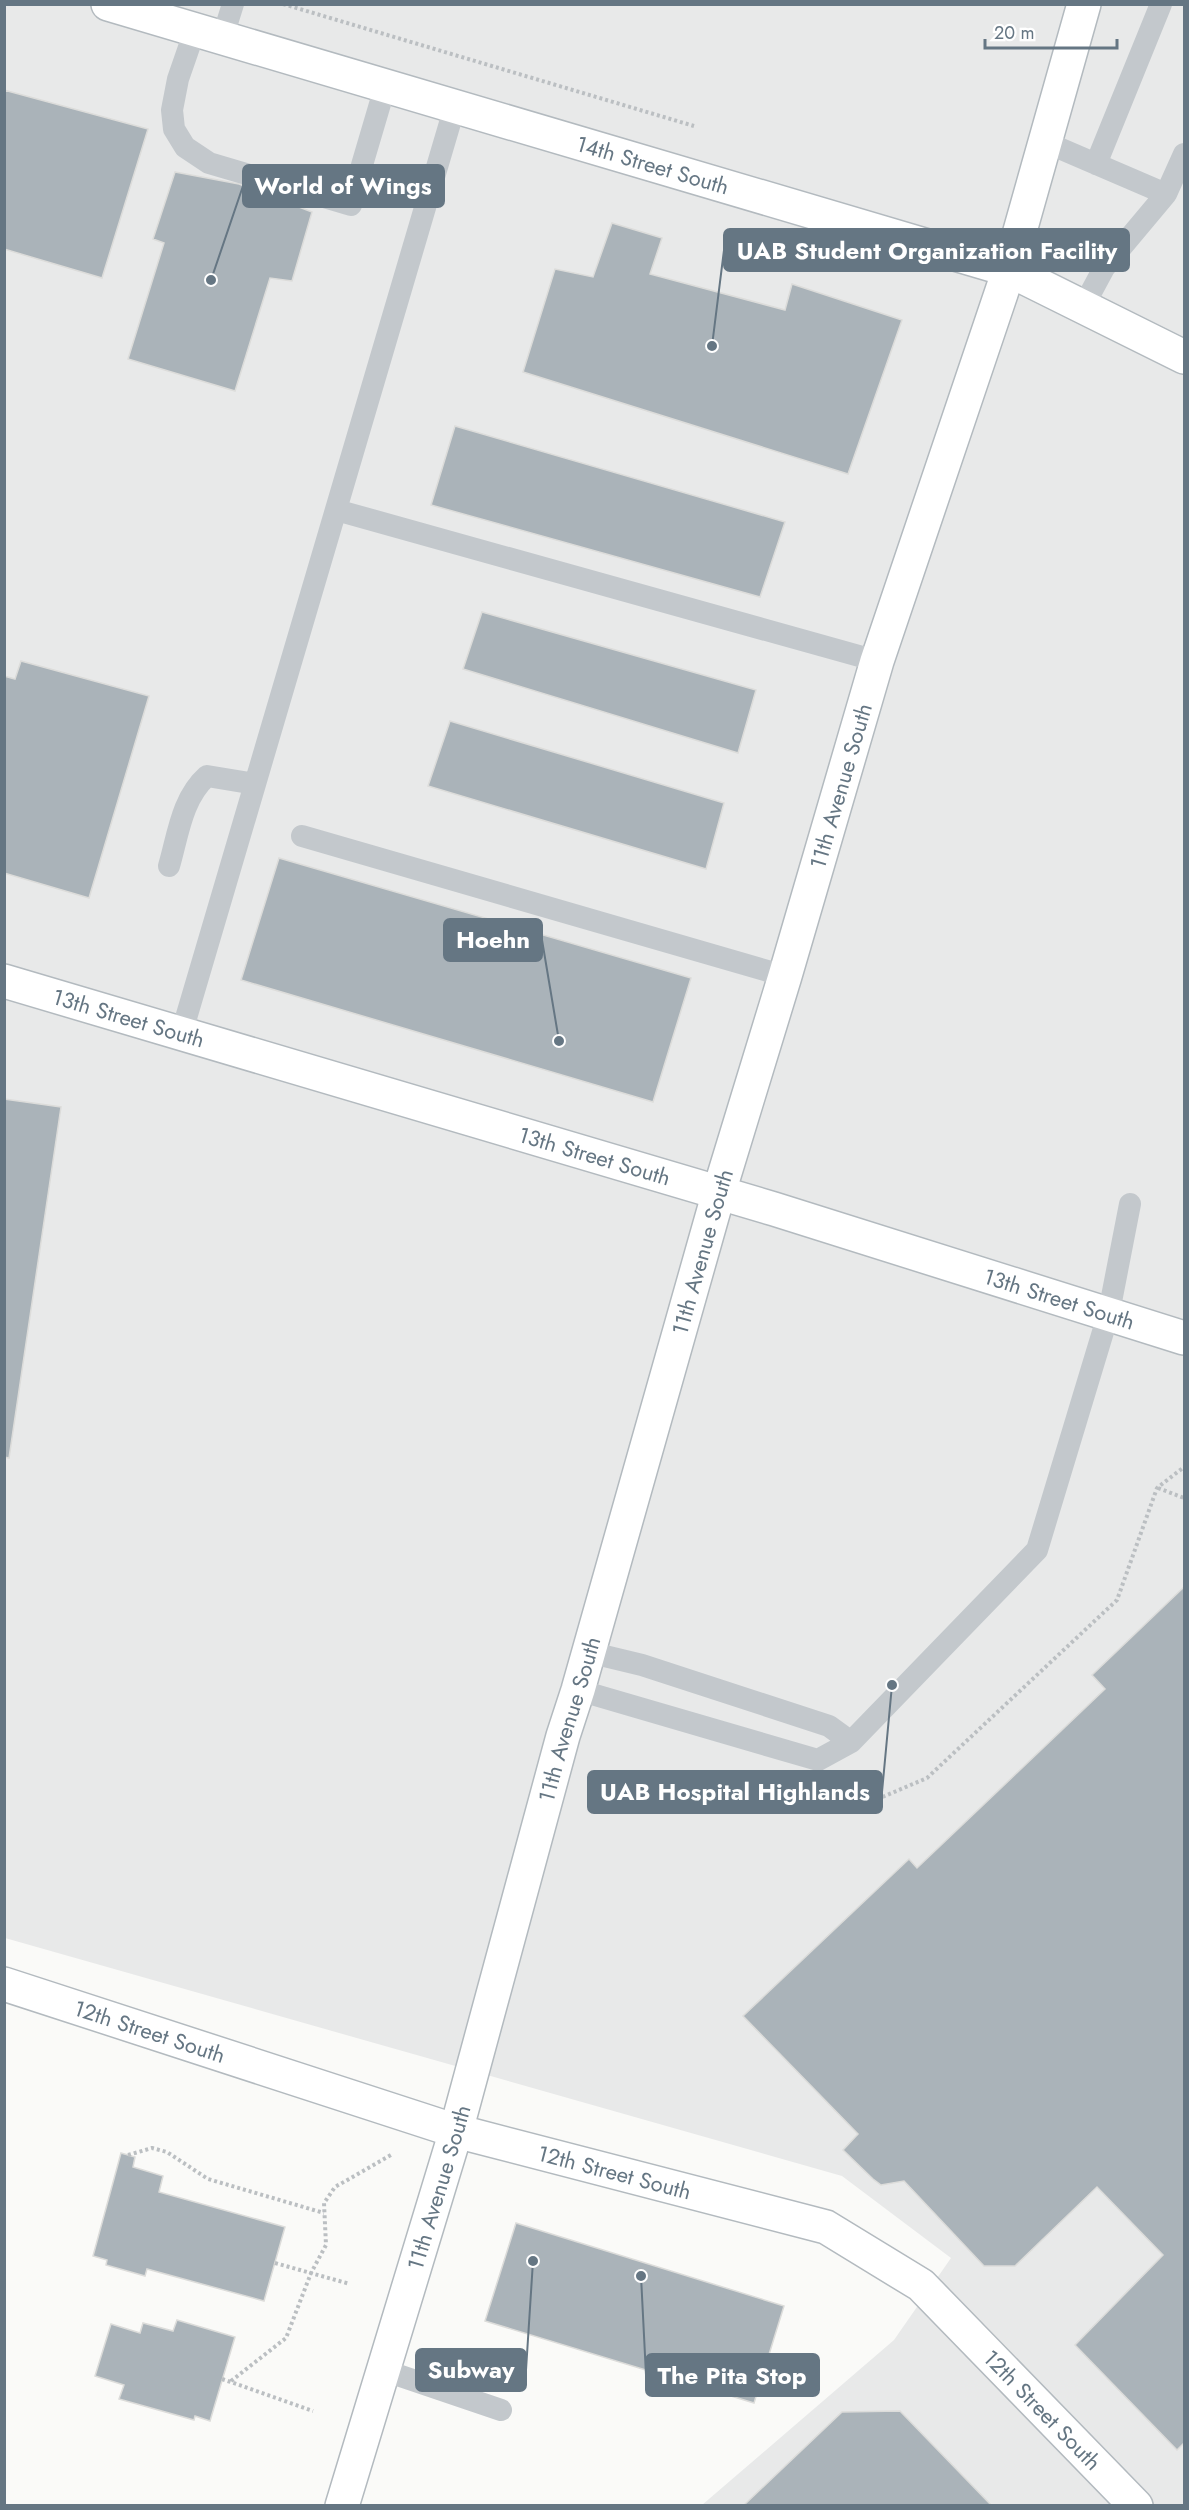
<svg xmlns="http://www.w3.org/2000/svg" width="1189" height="2510" viewBox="0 0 1189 2510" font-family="Jost,sans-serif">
	<rect width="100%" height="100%" fill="#fafaf8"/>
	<path fill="#e8e9e9" d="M4,5H1184V2505H702L894,2340L951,2258L842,2176L5,1938Z"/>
	<path fill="#aab3b9" stroke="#dcdcda" stroke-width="1.5" d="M4,90L148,129L102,278L4,249Z
		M175,172L239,184L312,212L292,281L270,278L235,391L128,359L164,243L153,239Z
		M612,223L662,238L650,274L785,310L792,284L902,320L848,474L523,372L555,269L593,277Z
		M455,426L785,522L760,597L431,505Z
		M482,612L756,690L738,753L463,669Z
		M21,661L149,696L89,898L4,873V676L15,679Z
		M450,721L724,803L706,869L428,786Z
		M279,858L691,978L653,1102L241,980Z
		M4,1099L61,1107L9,1458L4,1457Z
		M1184,1587V2443L1177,2450L1075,2345L1163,2255L1097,2187L1015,2266H984L904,2181L881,2185L873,2179L843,2150L858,2134L743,2016L909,1859L917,1868L1105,1689L1092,1675Z
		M121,2153L135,2157L133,2167L163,2176L159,2192L285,2227L264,2301L147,2269L145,2276L106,2265L107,2260L93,2256Z
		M516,2223L784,2306L754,2403L485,2321Z
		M177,2320L235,2337L210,2421L195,2416L194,2420L119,2399L124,2385L95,2376L111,2324L140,2333L143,2323L173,2331Z
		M900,2411L992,2506H743L842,2412Z"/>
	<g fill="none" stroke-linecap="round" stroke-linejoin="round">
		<g stroke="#b3babf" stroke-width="36">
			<g id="secondary">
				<path id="s1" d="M108,4L1009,270L1184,357"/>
				<path id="s2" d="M4,981L774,1209L1184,1338"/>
				<path id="s3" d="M4,1984L456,2131L826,2227L921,2285L1136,2506"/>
				<path id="s4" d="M342,2506L456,2131L563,1736L578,1690L719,1192L785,976L877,661L1009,270L1084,4"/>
			</g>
		</g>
		<path stroke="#bbbfc2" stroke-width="4" stroke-dasharray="3 3" stroke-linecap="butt" d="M283,4L694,126
			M1158,1488L1184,1498
			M866,1804L927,1778L1117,1600L1157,1488L1184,1467
			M128,2155L152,2148L167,2152L208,2179L324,2213
			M275,2263L350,2284
			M222,2379L313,2411
			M231,2381L286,2338L311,2273L326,2245L324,2203L335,2187L391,2155"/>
		<path stroke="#c3c8cc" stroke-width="22" d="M195,30L178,79L172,110L174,129L185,147L209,163L351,205
			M222,39L233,4
			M1045,142L1166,194L1184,154
			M1096,164L1161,4
			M362,165L385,87
			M1083,307L1104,268L1166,194
			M336,510L877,661
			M302,836L785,976
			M169,866C178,835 182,798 207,776L255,784
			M181,1035L455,106
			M588,1652L642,1665L829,1726L851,1742
			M578,1690L818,1760L851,1742L1037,1550L1109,1312L1130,1204
			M383,2370L501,2410"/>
		<use href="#secondary" stroke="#fff" stroke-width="33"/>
	</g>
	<g text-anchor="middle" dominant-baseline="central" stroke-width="6" stroke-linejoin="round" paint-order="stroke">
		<g font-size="22" fill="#657683" stroke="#fff">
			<text stroke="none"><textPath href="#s1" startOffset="568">14th Street South</textPath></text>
			<text stroke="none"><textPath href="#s4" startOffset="1791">11th Avenue South</textPath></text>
			<text stroke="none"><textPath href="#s2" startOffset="130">13th Street South</textPath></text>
			<text stroke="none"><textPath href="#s2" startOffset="616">13th Street South</textPath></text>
			<text stroke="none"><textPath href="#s4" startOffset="1305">11th Avenue South</textPath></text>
			<text stroke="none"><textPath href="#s2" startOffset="1102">13th Street South</textPath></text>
			<text stroke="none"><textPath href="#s4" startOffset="819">11th Avenue South</textPath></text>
			<text stroke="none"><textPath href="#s3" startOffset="153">12th Street South</textPath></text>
			<text stroke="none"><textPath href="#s3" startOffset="639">12th Street South</textPath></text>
			<text stroke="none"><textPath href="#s4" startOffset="333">11th Avenue South</textPath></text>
			<text stroke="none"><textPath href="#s3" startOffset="1143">12th Street South</textPath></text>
		</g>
	</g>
	<path fill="none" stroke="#657683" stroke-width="2" d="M211 280L243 186M712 346L724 250M559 1041L542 940M892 1685L882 1792M533 2261L526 2370M641 2276L646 2375"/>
	<g fill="#657683" stroke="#fff" stroke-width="2">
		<circle cx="211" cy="280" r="6"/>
		<circle cx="712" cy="346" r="6"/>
		<circle cx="559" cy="1041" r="6"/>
		<circle cx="892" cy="1685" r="6"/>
		<circle cx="533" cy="2261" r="6"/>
		<circle cx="641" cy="2276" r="6"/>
	</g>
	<g fill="#657683" stroke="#657683" stroke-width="2">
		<rect x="243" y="165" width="201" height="42" rx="6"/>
		<rect x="724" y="229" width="405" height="42" rx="6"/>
		<rect x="444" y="919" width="98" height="42" rx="6"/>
		<rect x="588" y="1771" width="294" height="42" rx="6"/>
		<rect x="416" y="2349" width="110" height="42" rx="6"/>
		<rect x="646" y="2354" width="173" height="42" rx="6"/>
	</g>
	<g font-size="24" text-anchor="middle" font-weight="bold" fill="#fff">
		<text x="343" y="194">World of Wings</text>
		<text x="927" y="259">UAB Student Organization Facility</text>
		<text x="493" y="948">Hoehn</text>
		<text x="735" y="1800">UAB Hospital Highlands</text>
		<text x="471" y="2378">Subway</text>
		<text x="732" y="2384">The Pita Stop</text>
	</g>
	<rect width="1189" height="2510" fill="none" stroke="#657683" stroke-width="12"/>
	<path d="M985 39v9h132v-9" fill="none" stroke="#657683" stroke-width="3"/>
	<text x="994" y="39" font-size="18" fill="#657683" stroke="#ffffff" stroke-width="4.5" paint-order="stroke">20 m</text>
</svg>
